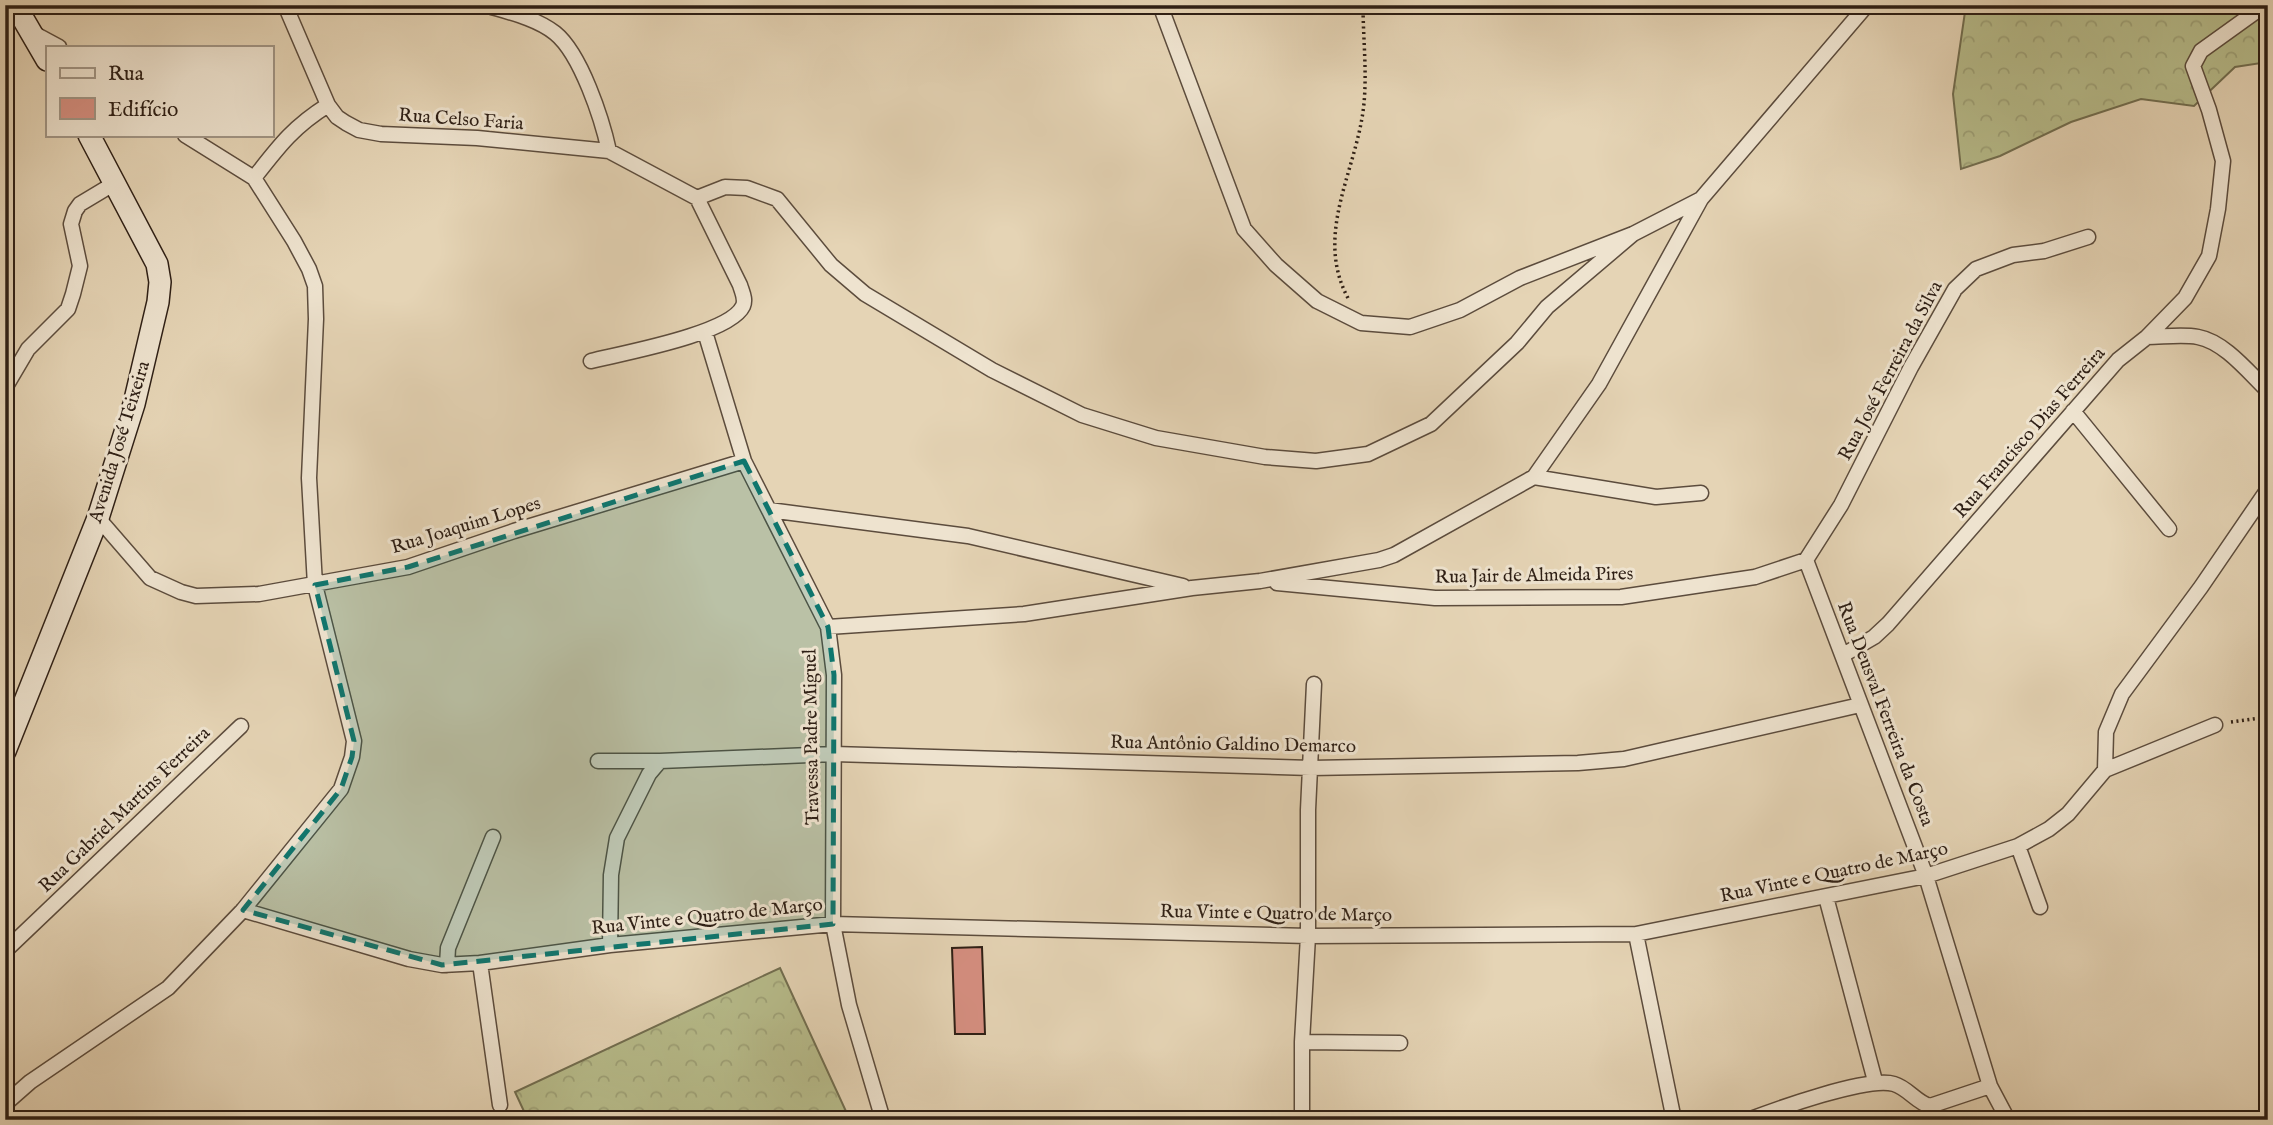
<svg xmlns="http://www.w3.org/2000/svg" width="2273" height="1125" viewBox="0 0 2273 1125" font-family="'IM FELL English',serif">
	<defs>
		<pattern id="forest-crowns" width="20" height="18" patternUnits="userSpaceOnUse" patternTransform="scale(1.75)"><rect width="20" height="18" fill="#b7bc8b"/><path d="M2 6a3 3 0 1 1 6 0M12 15a3 3 0 1 1 6 0" fill="none" stroke="#9ea177"/></pattern>
	</defs>
	<rect width="100%" height="100%" fill="#e5d4b5"/>
	<filter id="stains"><feTurbulence type="fractalNoise" baseFrequency=".00286" numOctaves="4"/><feColorMatrix values="0 0 0 0 .2 0 0 0 0 .09 0 0 0 0 .02 0 0 0 .5 -.17"/></filter>
	<radialGradient id="worn" r=".72"><stop offset=".6" stop-color="#630" stop-opacity="0"/><stop offset="1" stop-color="#630" stop-opacity=".3"/></radialGradient>
	<path fill="url(#forest-crowns)" stroke="#726e50" stroke-width="2" d="M1966,5H2268V62L2235,67L2194,106L2141,99L2071,122L2000,156L1961,169L1953,94Z
		M780,968L850,1120H528L515,1092Z"/>
	<path fill="#d68f81" stroke="#2e1f15" stroke-width="2" d="M982,947L985,1034H955L952,948Z"/>
	<g fill="none" stroke-linecap="round" stroke-linejoin="round">
		<g stroke="#5c4c3d" stroke-width="17">
			<path id="minor" d="M285,5L328,105L337,117L346,123L359,130L381,134L477,138L609,151L697,198
				M485,5C508,12 536,18 555,33C581,54 602,119 609,151
				M1160,5L1244,229L1276,265L1317,301L1361,323L1410,327L1460,310L1520,278L1633,234L1701,199
				M33,33L59,47
				M254,178C279,146 293,127 328,105
				M697,198L725,187L747,188L777,199L831,265L865,294L992,370L1082,415L1156,438L1265,457L1316,461L1368,454L1431,424L1517,343L1547,307L1633,234
				M705,332L744,461L828,627L834,675L833,924L849,1005L883,1120
				M2147,337C2163,337 2182,334 2198,337C2225,342 2249,373 2268,391
				M591,361C623,353 730,334 743,306C746,299 742,292 740,285L697,198
				M5,388L28,349L68,309L73,294L80,266L71,224L75,211L80,204L115,183
				M2073,411L2169,529
				M1534,477L1656,497L1701,493
				M769,510L968,536L1183,586
				M98,518L150,578L181,592L196,596L259,594L408,567L514,531L744,461
				M1806,560L1926,876L1990,1086L2008,1120
				M1806,560L1841,505L1911,367L1955,289L1976,269L2013,255L2044,251L2088,237
				M1277,583L1435,598L1621,597L1755,577L1806,560
				M828,627L1024,614L1192,588L1260,581L1379,560L1394,555L1534,477L1599,384L1701,199L1867,5
				M1843,655L1874,637L1888,624L2118,360L2147,337L2185,298L2209,256L2218,209L2223,161L2209,110L2193,66L2201,51L2265,5
				M598,761H660L834,754L1311,768L1578,763L1624,759L1860,705
				M2105,770L2106,732L2122,694L2201,587L2268,489
				M2018,846L2040,907
				M1826,897L1875,1081
				M243,910L409,959L442,965L480,963L610,945L833,924L1308,936L1636,934L1926,876L2018,846L2049,829L2068,814L2105,770L2215,725
				M1636,934L1674,1120
				M610,945L611,875L617,838L649,774L660,761
				M5,951L241,726
				M480,963L500,1105
				M447,965L448,948L493,837
				M1302,1042L1400,1043
				M5,1104L30,1082L168,988L243,910L341,789L352,757L354,741L315,585L309,478L316,319L315,286L309,269L294,241L254,178L185,135
				M1302,1120V1042L1308,936V810L1314,684
				M1748,1120C1777,1109 1868,1076 1894,1084C1908,1088 1917,1103 1930,1106L1990,1086"/>
		</g>
		<g stroke="#2e1f15" stroke-width="24">
			<path id="secondary" d="M15,5L47,60
				M5,751L98,518L134,404L158,302L160,282L157,264L89,135"/>
		</g>
		<path stroke="#2e1f15" stroke-width="3.5" stroke-dasharray="2 3.5" stroke-linecap="butt" d="M1348,298C1313,233 1358,169 1364,103C1367,71 1363,37 1363,5
			M2231,722L2268,717"/>
		<use href="#minor" stroke="#eee3cf" stroke-width="14"/>
		<use href="#secondary" stroke="#eee3cf" stroke-width="21"/>
	</g>
	<path fill="#0f766e" fill-opacity="0.2" stroke="#0f766e" stroke-width="5" stroke-dasharray="14 9" stroke-linejoin="round" d="M744,461L828,627L834,675L833,924L442,965L243,910L341,789L352,757L354,741L315,585L408,567Z"/>
	<g text-anchor="middle" dominant-baseline="central" stroke-width="6" stroke-linejoin="round" paint-order="stroke">
		<g font-size="19" fill="#2e1f15" stroke="#eee3cf">
			<text transform="translate(461 120) rotate(4)">Rua Celso Faria</text>
			<text transform="translate(1891 371) rotate(-62)">Rua José Ferreira da Silva</text>
			<text transform="translate(2030 433) rotate(-49)">Rua Francisco Dias Ferreira</text>
			<text transform="translate(120 442) rotate(-73)">Avenida José Teixeira</text>
			<text transform="translate(466 526) rotate(-17)">Rua Joaquim Lopes</text>
			<text transform="translate(1534 576) rotate(-1)">Rua Jair de Almeida Pires</text>
			<text transform="translate(1885 714) rotate(69)">Rua Deusval Ferreira da Costa</text>
			<text transform="translate(812 737) rotate(-91)">Travessa Padre Miguel</text>
			<text transform="translate(1233 745) rotate(1)">Rua Antônio Galdino Demarco</text>
			<text transform="translate(125 810) rotate(-44)">Rua Gabriel Martins Ferreira</text>
			<text transform="translate(1834 873) rotate(-12)">Rua Vinte e Quatro de Março</text>
			<text transform="translate(1276 914) rotate(1)">Rua Vinte e Quatro de Março</text>
			<text transform="translate(707 917) rotate(-6)">Rua Vinte e Quatro de Março</text>
		</g>
	</g>
	<rect width="2273" height="1125" fill="none" stroke="#e5d4b5" stroke-width="28"/>
	<rect x="7" y="7" width="2259" height="1111" fill="none" stroke="#2e1f15" stroke-width="3.5"/>
	<rect x="14" y="14" width="2245" height="1097" fill="none" stroke="#2e1f15" stroke-width="2"/>
	<rect x="46" y="46" width="228" height="91" fill="#eee3cf" stroke="#a19585" stroke-width="2"/>
	<rect x="60" y="68" width="35" height="10" fill="#eee3cf" stroke="#a19585" stroke-width="2"/>
	<text x="108" y="80" font-size="21" fill="#2e1f15">Rua</text>
	<rect x="60" y="98" width="35" height="21" fill="#d68f81" stroke="#a19585" stroke-width="2"/>
	<text x="108" y="116" font-size="21" fill="#2e1f15">Edifício</text>
	<rect width="100%" height="100%" filter="url(#stains)"/>
	<rect width="100%" height="100%" fill="url(#worn)"/>
</svg>
